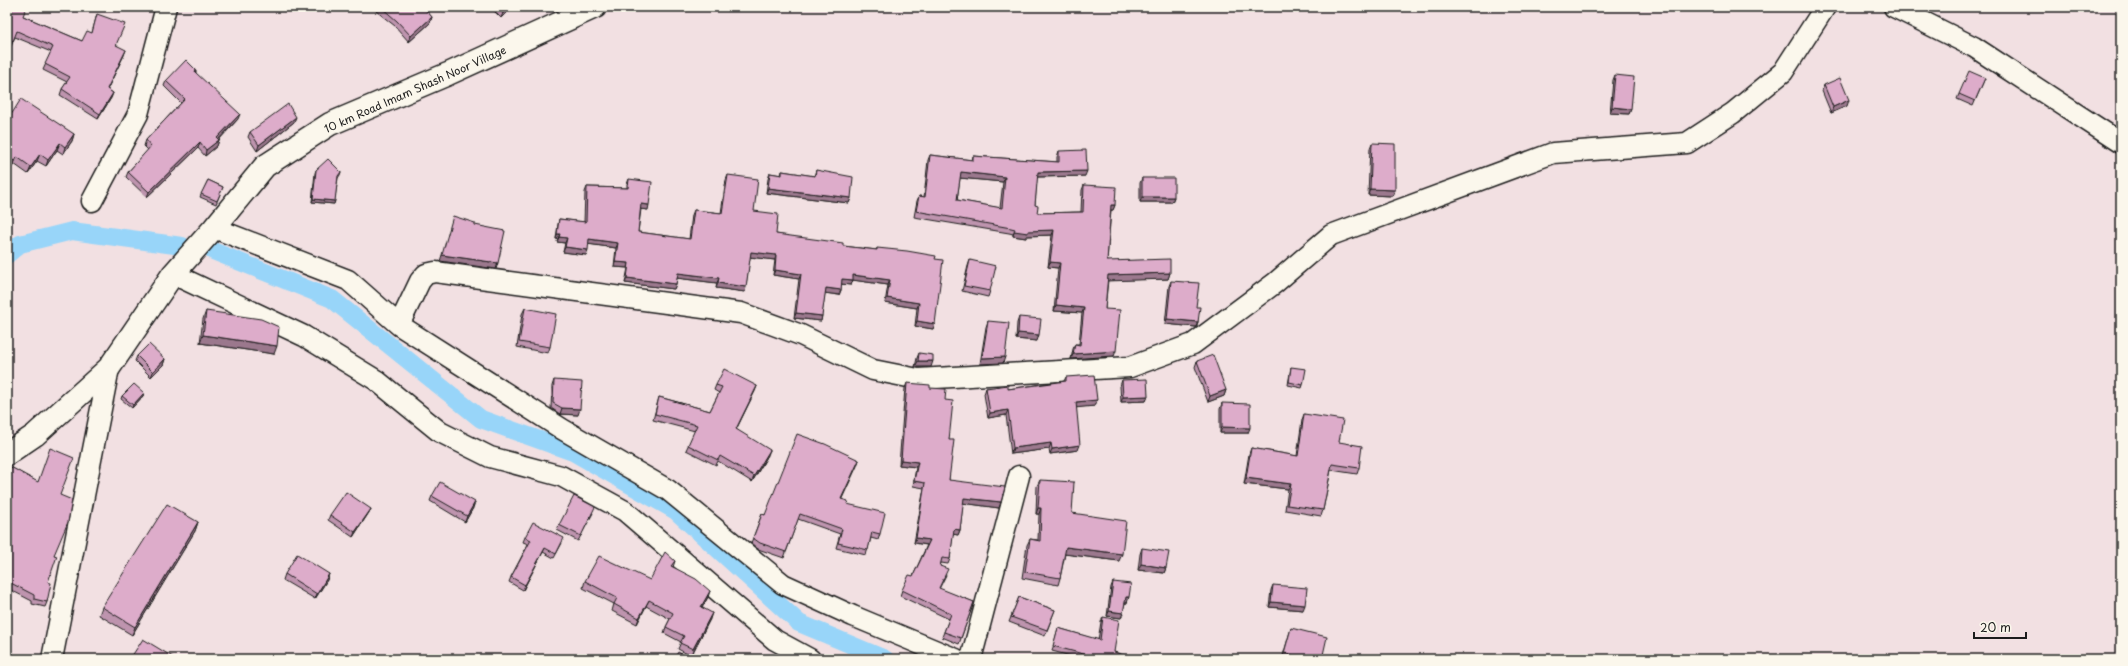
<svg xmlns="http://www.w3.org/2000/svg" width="2128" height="666" viewBox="0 0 2128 666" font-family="'Playpen Sans',sans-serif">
	<rect width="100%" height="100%" fill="#f2e0e2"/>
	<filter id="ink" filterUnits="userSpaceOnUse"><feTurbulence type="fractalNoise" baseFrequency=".025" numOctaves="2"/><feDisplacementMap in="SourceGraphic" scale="8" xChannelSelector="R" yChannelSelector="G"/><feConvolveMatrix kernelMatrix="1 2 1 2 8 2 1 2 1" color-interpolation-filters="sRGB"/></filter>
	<g filter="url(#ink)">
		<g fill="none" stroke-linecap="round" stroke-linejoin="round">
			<path stroke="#98d5f9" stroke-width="18" d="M213,251L332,299L481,419L573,452L676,511L799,623L885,659
				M7,255L20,244L72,231L182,246"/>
			<g stroke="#1c1c1c" stroke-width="23">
				<path id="minor" d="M1894,7L1974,47L2121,143
					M92,201L138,114L166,7
					M214,228L348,280L399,325L562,429L668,490L783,584L853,616L956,659
					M173,274L304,336L376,380L440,432L490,457L561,476L625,511L775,640L810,659
					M399,325L420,281L426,274L435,272L741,313L801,335L873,370L918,379L1130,367L1193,344L1275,283L1331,235L1553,153L1687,143L1733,113L1783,72L1825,7
					M52,659L109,368
					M971,659L1019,476"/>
			</g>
			<g stroke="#1c1c1c" stroke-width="25">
				<path id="tertiary" d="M7,454L35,435L109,368L173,274L214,228L265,166L330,124L448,74L595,7"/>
			</g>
			<use href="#minor" stroke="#fbf7ec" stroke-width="20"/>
			<use href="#tertiary" stroke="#fbf7ec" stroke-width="22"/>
		</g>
		<path fill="#be94ae" stroke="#1c1c1c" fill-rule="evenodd" d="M7,7L23,16L82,41L92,33L97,14L117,45L124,55L107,89L113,93L111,98L98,119L60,95L62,89L67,82L43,70L51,52L15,37L11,46L7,44Z
			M378,7H423L432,17L430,23L409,42L395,26L376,11Z
			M490,7H512L501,18Z
			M196,70V73L238,119L219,140L217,146L205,156L198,148L147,197L126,177L128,172L148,150L144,146L146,140L181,103L164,86L166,81Z
			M1615,75L1631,109L1629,114L1610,113L1613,80Z
			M1985,78L1973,106L1957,99L1959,94Z
			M1824,85L1847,106L1831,113L1822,91Z
			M7,112L11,115L74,134L72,141L63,154L57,150L46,166L37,161L28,174L14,164L12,167L7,164Z
			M294,122L257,151L248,137L250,132Z
			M1372,143L1395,190L1393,196L1368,195L1370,148Z
			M1059,151L1085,176L1037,177L1035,205L1037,213L1081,212L1082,190L1084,185L1115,205L1113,210H1111L1107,261L1170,273L1168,279L1108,280L1105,309L1114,356L1071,359L1073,349L1075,344H1079L1082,313L1054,311L1058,268L1048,267L1052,235L1026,236V238L1013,236V234L1009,233L914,217L917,201L919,196L924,197L928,160L930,155L972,160L973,156L1057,162V157ZM960,178L1003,182L1000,208L957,200Z
			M316,170L341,172L340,175L338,178L334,204L312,202L315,173Z
			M816,170L851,198L849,203L766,193L768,179L770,173L781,175L782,171L814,176Z
			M728,175L754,211L776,234L843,246L877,250V248L935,324L933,329L915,326L917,308L885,303L888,285L853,280L851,285L841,284V290L839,295L825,293L821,321L794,318L799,279L773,275L775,260L750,257L745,292L716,288L717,283L677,278L676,284L674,289L625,283L628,268L614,267L616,248L588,244L586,255L563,252L565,243L557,242L558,239H556L558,224L559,219L584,222L585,192L587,187L627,188V184L629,179L648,210L641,209L638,232L689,239L692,215L694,210L721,213L726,180Z
			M1142,178L1174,197L1172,202H1140V183Z
			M208,180L223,187L216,204L200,197Z
			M970,260L990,291L988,297L962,291L968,266Z
			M1171,281L1196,307L1198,322L1196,327L1165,324L1169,286Z
			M525,308L550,347L548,353L517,347L522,314Z
			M206,311L274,354L200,343L203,319Z
			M1019,317L1037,341L1016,339L1017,323Z
			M988,321L1003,363L980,364L986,327Z
			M919,353L931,367H915L917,358Z
			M137,356L165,359L163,365L151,377L135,361Z
			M1197,361L1226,390L1224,396L1208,402L1195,367Z
			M1291,367L1303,385L1302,388L1288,385Z
			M1066,377L1097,400L1095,406L1076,407L1078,450L1050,454L1049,449L1011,454L1006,415L988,418L984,394L986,388L1008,389L1064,381Z
			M554,380L578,415L560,414L551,408L552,386Z
			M1122,380L1148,396L1146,401L1121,402L1120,386Z
			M907,383L930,388L945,400L949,440V480L1001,502L999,508L963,503L960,530L958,535L953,534L950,559L948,564L941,563L940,566L946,575L939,589L974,602L959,644L942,637L949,619L900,596L902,590L913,576L927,545L914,543L924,488L913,486L916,467L899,465L905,388Z
			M716,385L757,386L755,391L736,429L768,455L752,482L718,461L716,465L686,450L695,431L653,420L659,397L710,411L719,393L714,390Z
			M144,393L143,396L132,408L121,399L122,396Z
			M1222,403L1248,433H1220V409Z
			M1304,414L1339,442L1359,468L1357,474L1331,470L1323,510L1321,516L1285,510L1288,489L1244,484L1249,454L1251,448L1297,456L1302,420Z
			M859,460L841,499L880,534L878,540L871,538L866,555L836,548L840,534L798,519L784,558L758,549L751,543L762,514L765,515Z
			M7,465L60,495L54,555L48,582L47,602L45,607L32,604V601L7,588Z
			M1040,480L1072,513L1119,561L1065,554L1060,578L1058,585L1022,578L1027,545L1030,539L1038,540L1039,514H1036L1037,486Z
			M432,496L473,508L465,522L430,501Z
			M371,509L368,514L353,537L328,520L330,515Z
			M593,513L578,541L557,530L559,525Z
			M198,522L195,531L132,635L99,615L102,607Z
			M525,537L562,543L554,558L543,552L523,590L509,582L511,577L528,544L523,542Z
			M1142,548L1166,568L1164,573L1138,570L1140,554Z
			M675,561L673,567L708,597L702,608L710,619L691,656L678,649L681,642L664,633L666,627L670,619L646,606L637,624L612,611L614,604L583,588L585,581L650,580Z
			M285,574H329L327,580L315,599L283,580Z
			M1113,582L1127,603H1125L1121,618L1107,616L1111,587Z
			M1273,585L1303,610L1269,607L1271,590Z
			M1019,597L1055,610L1045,636L1009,622Z
			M1103,617L1114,652L1136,659H1082L1052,651L1058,628L1098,640L1101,622Z
			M1291,628L1322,659H1282Z"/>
		<path fill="#9b788d" stroke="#1c1c1c" d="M508,7H512L501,18L503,13Z
			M432,17L430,23L409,42L411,36Z
			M126,50L124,55L105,94L107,89Z
			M113,93L111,98L98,119L100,114Z
			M1849,100L1847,106L1831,113L1833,107Z
			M1612,107L1631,109L1629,114L1610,113Z
			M240,114L238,119L215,143L217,138Z
			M296,117L294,122L257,151L259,145Z
			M74,134L72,141L63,154L65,147Z
			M219,140L217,146L205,156L206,150Z
			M200,142L198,148L147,197L149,192Z
			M60,143L57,150L46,166L48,160Z
			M40,154L37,161L28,174L31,167Z
			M17,157L14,164L12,167L14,161Z
			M1087,171L1085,176L1036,177L1038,172Z
			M961,172L1005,177L1003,182L959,178Z
			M768,188L851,198L849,203L766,193Z
			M1370,189L1395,190L1393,196L1368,195Z
			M1142,197H1174L1172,202H1140Z
			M313,199L335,201L334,204L312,202Z
			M641,204L649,205L648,210L639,209Z
			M1111,205H1115L1113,210H1109Z
			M1054,230L1052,235L1026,236V238L1013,236L1014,231Z
			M557,234H560L558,239H556Z
			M559,237L567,238L565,243L557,242Z
			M589,239L618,243L616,248L587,244Z
			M565,247L588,250L586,255L563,252Z
			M751,252L776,255L775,260L749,257Z
			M442,255L498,263L496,269L440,261Z
			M615,262L629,263L628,268L614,267Z
			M1050,262L1060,263L1058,268L1048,267Z
			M775,270L801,274L799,279L773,275Z
			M678,273L719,278L717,283L676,278Z
			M1170,273L1168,279L1106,281L1108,275Z
			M853,275L890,280L888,285L852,280Z
			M627,278L676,284L674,289L625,283Z
			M842,279L853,280L851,285L840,284Z
			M718,283L746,287L745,292L716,288Z
			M826,288L841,290L839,295L824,293Z
			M887,298L919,303L917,308L885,303Z
			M1056,305L1084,308L1082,313L1054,311Z
			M796,313L822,316L821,321L794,318Z
			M1167,319L1198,322L1196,327L1165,324Z
			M917,321L935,324L933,329L915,326Z
			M1018,333L1039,335L1037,341L1016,339Z
			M203,335L277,346L274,354L200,343Z
			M1116,351L1114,356L1071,359L1073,354Z
			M1005,357L1003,363L980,364L982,358Z
			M165,359L163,365L151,377L153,372Z
			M918,361H933L931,367H915Z
			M757,386L755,391L734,434L736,429Z
			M1226,390L1224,396L1208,402L1210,396Z
			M144,393L143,396L132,408L133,405Z
			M1148,396L1146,401L1121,402L1123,397Z
			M1097,400L1095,406L1074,408L1076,402Z
			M562,408L580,409L578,415L560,414Z
			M1008,410L1006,415L988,418L990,413Z
			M1222,427L1250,428L1248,433H1220Z
			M1051,443L1049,449L1011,454L1013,448Z
			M1080,445L1078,450L1050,454L1052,449Z
			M770,450L768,455L752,482L754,476Z
			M859,460L857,466L839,505L841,499Z
			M901,460L918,462L916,467L899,465Z
			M1246,478L1291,484L1288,489L1244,484Z
			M964,498L1001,502L999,508L962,503Z
			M475,502L473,508L465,522L467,516Z
			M1038,508H1041L1039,514H1036Z
			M371,509L368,514L353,537L355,532Z
			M198,522L195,531L132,635L135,627Z
			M954,529L960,530L958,535L952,534Z
			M916,538L930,540L928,545L914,543Z
			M1066,547L1122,554L1119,561L1064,554Z
			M545,548L543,552L523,590L525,585Z
			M1141,564L1166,568L1164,573L1138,570Z
			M329,574L327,580L315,599L317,594Z
			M710,591L708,597L699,613L701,607Z
			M1126,597H1129L1127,603H1124Z
			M649,600L637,624L639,618Z
			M1271,602L1305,605L1303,610L1269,607Z
			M1109,611L1123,613L1121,618L1107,616Z
			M712,613L710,619L691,656L693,649Z"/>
		<path fill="#ddacca" stroke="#1c1c1c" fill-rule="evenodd" d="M7,7H23L26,8L23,16L82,41L87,31L92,33L97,14L125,24L116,45L126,50L107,89L113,93L100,114L62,89L70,77L45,64L53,47L17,31L13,41L7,38Z
			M381,7H423L432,17L411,36L397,21Z
			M497,7H508L503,13Z
			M186,60L196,70L195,72L240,114L217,138L219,140L206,150L200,142L149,192L128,172L151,146L146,140L185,99L166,81Z
			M1969,71L1985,78L1975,101L1959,94Z
			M1615,75L1634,77L1631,109L1612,107Z
			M1840,78L1849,100L1833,107L1824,85Z
			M21,99L74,134L65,147L60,143L48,160L40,154L31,167L17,157L14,161L7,156V112L11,115Z
			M288,104L296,117L259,145L250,132Z
			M1372,143L1395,144V190L1370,189Z
			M1086,150L1087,171L1038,172L1035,205L1038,206L1037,213L1083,212L1084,185L1116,187L1115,205H1111L1107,261L1170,259V273L1108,275L1105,309L1120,310L1116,351L1073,354L1075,344L1080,345L1084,308L1056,305L1060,263L1050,262L1054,230L1028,231V233L1014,231L1015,229L1011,228L916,211L919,196L925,197L930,155L973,160V156L1059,162V151ZM961,172L1005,177L1002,208L957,200Z
			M328,159L341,172L338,176L335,201L313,199L316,170Z
			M816,170L853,177L851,198L768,188L770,173L782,175V171L815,176Z
			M728,175L758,179L754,211L778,214L776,234L843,243V246L877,250V248L907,251L936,256L935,259L943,260L935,324L917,321L919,303L887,298L890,280L853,275V280L842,279L841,290L826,288L822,316L796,313L801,274L775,270L776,255L751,252L746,287L718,283L719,278L678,273L676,284L627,278L629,263L615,262L618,243L589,239L588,250L565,247L567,238L559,237L560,234H557L559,219L586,222L587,187L628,188L629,179L652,182L649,205L641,204L638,232L690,239L694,210L722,213Z
			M1142,178H1174V197H1142Z
			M208,180L223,187L217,201L201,194Z
			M453,216L475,223V225L505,231L498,263L442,255Z
			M970,260L996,266L990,291L964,286Z
			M1171,281L1199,283L1196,307H1200L1198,322L1167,319Z
			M525,308L556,314L550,347L519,342Z
			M206,311L261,319L279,327L277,346L203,335Z
			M1019,317L1041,319L1039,335L1018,333Z
			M988,321L1009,323L1005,357L982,358Z
			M149,344L165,359L153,372L137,356Z
			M919,353L933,355V361H918Z
			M1213,355L1226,390L1210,396L1197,361Z
			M1291,367L1306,369L1303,385L1289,382Z
			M724,369L757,386L736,429L770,450L754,476L720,456L718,460L688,445L697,425L655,414L659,397L710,411L722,387L716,385Z
			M1094,375L1097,400L1076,402L1080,445L1052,449L1051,443L1013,448L1008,410L990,413L986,388L1008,385V389L1066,381V377Z
			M1147,379L1148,396L1123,397L1122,380Z
			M554,380L582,382L580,409L562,408L553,403Z
			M907,383L930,385V388L946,389L945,400L953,401L949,440H954L949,480L1005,487L1001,502L964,498L960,530L954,529L950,559L942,558L940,566L948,569L939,588L974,602L961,638L944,632L951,614L902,590L909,575L913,576L930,540L916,538L925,483L914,481L918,462L901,460Z
			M134,384L144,393L133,405L122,396Z
			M1222,403L1250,404V428L1222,427Z
			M1304,414L1343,420L1339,442L1362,446L1359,468L1332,464L1323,510L1287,505L1291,484L1246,478L1251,448L1298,456Z
			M797,434L825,444L859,460L841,499L848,501L847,504L885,513L880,534L872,532L868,550L838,543L842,529L800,514L786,552L760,543L753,538L762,514L765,515Z
			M50,448L74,458L60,495L72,500L68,522L54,555L57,556L48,582L51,583L47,602L34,599V595L7,581V465L38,482Z
			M1040,480L1074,482L1072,513L1126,521L1122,554L1066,547L1060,578L1025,572L1030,539L1040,541L1041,508H1038Z
			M440,482L475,502L467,516L432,496Z
			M346,492L371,509L355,532L330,515Z
			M574,496L595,507L581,536L559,525Z
			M167,504L198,522L135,627L102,607Z
			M533,522L564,538L556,554L545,548L525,585L511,577L531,540L525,537Z
			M1142,548L1169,552L1166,568L1141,564Z
			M665,552L675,561L671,566L696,579L710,591L701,607L712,613L693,649L680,643L684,636L666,627L673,613L649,600L639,618L614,604L617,598L585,581L599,556L650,580Z
			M297,554L329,574L317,594L285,574Z
			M1113,582L1131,584L1129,597H1126L1123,613L1109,611Z
			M1273,585L1307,588L1305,605L1271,602Z
			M1019,597L1055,610L1047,630L1011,617Z
			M1103,617L1119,620L1114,652L1136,659H1102L1053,646L1058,628L1100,640Z
			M1291,628L1327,637L1322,659H1307L1284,653Z
			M143,639L176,659H130Z
			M678,652L690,659H674Z"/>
	</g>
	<g text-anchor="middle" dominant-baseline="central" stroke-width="3" stroke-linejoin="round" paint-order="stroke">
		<g font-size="11" fill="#1c1c1c" stroke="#fbf7ec">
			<text transform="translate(415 89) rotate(-24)">10 km Road Imam Shash Noor Village</text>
		</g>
	</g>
	<rect width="2128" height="666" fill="none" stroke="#fbf7ec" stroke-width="24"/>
	<rect x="12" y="12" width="2104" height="642" fill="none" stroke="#1c1c1c" stroke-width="1.5" filter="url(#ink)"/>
	<path d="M1974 632v6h52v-6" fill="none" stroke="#1c1c1c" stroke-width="2"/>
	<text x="1980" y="632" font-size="12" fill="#1c1c1c" stroke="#fbf7ec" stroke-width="3" paint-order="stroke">20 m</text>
</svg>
